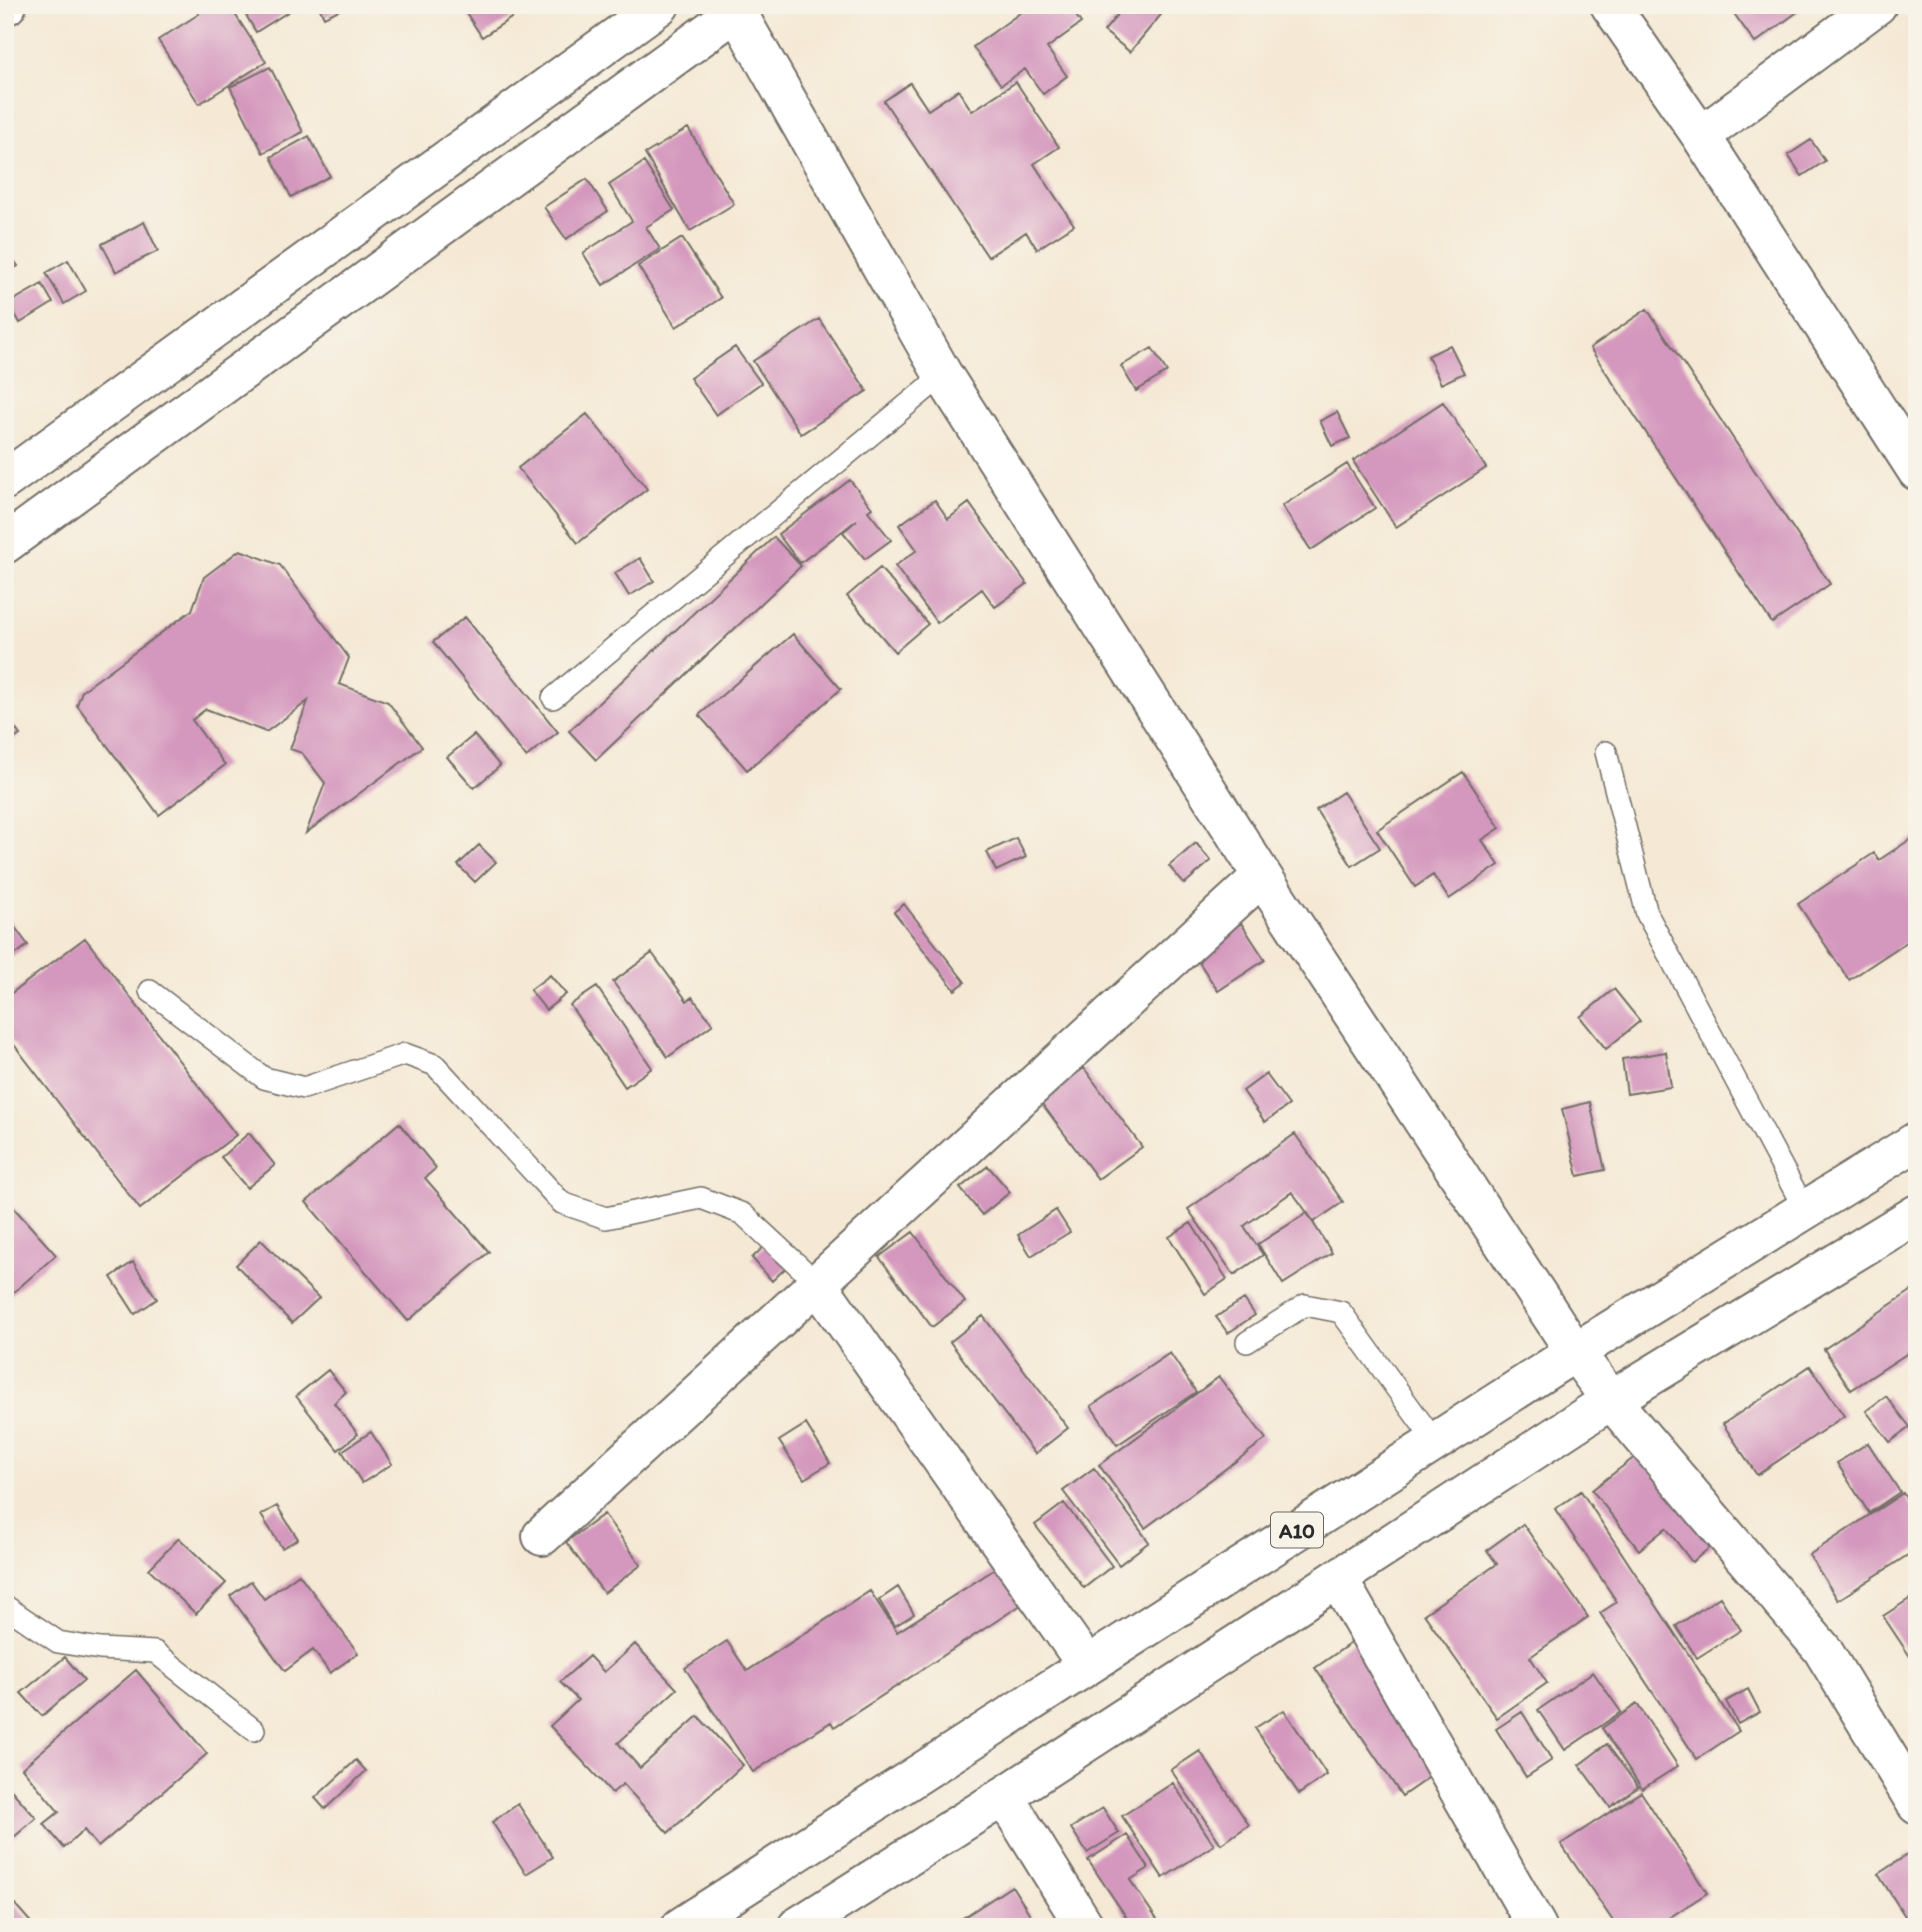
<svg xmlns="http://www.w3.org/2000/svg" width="1922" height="1932" viewBox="0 0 1922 1932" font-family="Itim,sans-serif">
	<rect width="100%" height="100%" fill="#f7f3e8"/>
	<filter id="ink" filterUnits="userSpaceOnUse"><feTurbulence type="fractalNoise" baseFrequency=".0143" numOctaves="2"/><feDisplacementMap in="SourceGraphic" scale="14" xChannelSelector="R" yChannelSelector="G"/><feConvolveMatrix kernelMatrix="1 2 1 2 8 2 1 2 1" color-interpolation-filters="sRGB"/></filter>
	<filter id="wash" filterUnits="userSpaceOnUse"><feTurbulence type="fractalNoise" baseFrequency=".00686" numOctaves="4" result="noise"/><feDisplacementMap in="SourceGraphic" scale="28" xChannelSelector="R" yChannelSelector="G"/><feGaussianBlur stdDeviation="1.57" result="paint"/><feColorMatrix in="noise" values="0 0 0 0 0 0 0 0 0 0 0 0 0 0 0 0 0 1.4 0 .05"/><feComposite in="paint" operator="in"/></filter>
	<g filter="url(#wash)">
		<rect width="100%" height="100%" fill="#f5e9d5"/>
		<g id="blocks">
			<path fill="#d497bd" d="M194,5H229L266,62L199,104L158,40L199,14Z
				M240,5H299L256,32Z
				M318,5H350L324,17Z
				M461,5H531L482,37Z
				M1031,5H1069L1081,23L1047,48L1067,76L1043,94L1025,69L1001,85L973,47Z
				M1125,5H1169L1130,52L1104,31Z
				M1728,5H1807L1755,43Z
				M270,67L303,132L263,153L230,87Z
				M1016,82L1059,147L1034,164L1074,225L1037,249L1026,232L988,257L884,101L910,83L928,110L958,90L972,111Z
				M688,128L734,204L690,231L645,154Z
				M309,136L330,176L291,197L271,157Z
				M1811,140L1825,161L1802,176L1788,155Z
				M644,162L674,210L646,227L660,249L603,285L583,253L632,221L609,185Z
				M587,179L608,211L566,239L544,207Z
				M144,222L158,251L116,272L102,244Z
				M682,238L721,298L676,327L638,266Z
				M5,248L18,266L5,274Z
				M68,260L86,291L64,304L46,273Z
				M42,284L53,303L20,323L9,303Z
				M1647,309L1830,584L1772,623L1590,348Z
				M819,319L867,391L801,434L753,361Z
				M1450,345L1464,373L1441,384L1428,356Z
				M735,347L761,383L716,415L690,378Z
				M1152,348L1167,372L1136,391L1121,366Z
				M1443,402L1486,468L1396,527L1353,461Z
				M1337,412L1350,438L1332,446L1320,421Z
				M587,414L647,489L578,543L518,468Z
				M1347,464L1375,508L1311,550L1282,506Z
				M850,480L872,508L868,511L891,540L865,559L843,532L857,520L800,563L778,534Z
				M935,500L948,519L969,503L1027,584L995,607L982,589L937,623L895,566L917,550L899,525Z
				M774,537L801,566L596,760L569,731Z
				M240,550L280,565L349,658L339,684L388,702L422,747L306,833L325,783L302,753L290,749L308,701L266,732L206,709L192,720L225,765L159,815L77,705L82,691L192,610L204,577Z
				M640,558L654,581L629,596L615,573Z
				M880,568L928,624L895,652L847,596Z
				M465,617L558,732L526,757L433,642Z
				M793,634L841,689L747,770L699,715Z
				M5,714L20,735L5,745Z
				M474,735L500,766L474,788L447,757Z
				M1463,772L1500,828L1482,840L1499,865L1449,899L1433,875L1415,887L1377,830Z
				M1343,792L1380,848L1352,866L1316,810Z
				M1917,835V935L1849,980L1798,904L1874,853L1879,860Z
				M1016,838L1026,857L996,871L987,852Z
				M1196,843L1211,861L1184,884L1169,866Z
				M479,845L496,862L475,882L458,865Z
				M904,904L965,982L955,990L894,912Z
				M5,914L28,945L5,962Z
				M1241,923L1265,960L1218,991L1193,953Z
				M85,938L236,1135L140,1209L5,1033V998Z
				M652,953L687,1001L692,997L713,1024L668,1057L613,982Z
				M550,975L566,994L546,1010L530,990Z
				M597,987L652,1068L625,1087L570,1005Z
				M1614,989L1640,1021L1606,1049L1580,1017Z
				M1666,1052L1671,1087L1627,1094L1622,1059Z
				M1084,1068L1142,1147L1098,1179L1040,1101Z
				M1266,1074L1289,1105L1265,1122L1243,1091Z
				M1590,1102L1605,1170L1578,1176L1562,1109Z
				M399,1123L436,1168L425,1178L489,1252L408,1321L306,1202Z
				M249,1133L275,1165L247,1188L221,1157Z
				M1295,1134L1343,1202L1314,1222L1292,1192L1244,1226L1263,1255L1234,1275L1188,1209Z
				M988,1166L1010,1192L982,1215L960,1188Z
				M5,1198L56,1255L5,1300Z
				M1056,1210L1070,1232L1031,1256L1018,1235Z
				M1307,1213L1332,1253L1283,1284L1258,1244Z
				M1191,1223L1227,1279L1205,1294L1169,1237Z
				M913,1232L965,1302L932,1327L879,1257Z
				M773,1238L794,1260L772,1281L752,1258Z
				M261,1240L319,1298L292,1323L236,1265Z
				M133,1262L157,1299L135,1314L111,1277Z
				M1917,1287V1347L1851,1390L1824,1349Z
				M1244,1299L1255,1315L1228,1333L1216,1317Z
				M983,1316L1068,1428L1035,1454L950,1342Z
				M1170,1353L1196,1392L1117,1445L1091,1406Z
				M1810,1366L1844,1416L1757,1475L1723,1424Z
				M328,1370L346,1392L334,1403L358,1434L338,1450L296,1396Z
				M1219,1377L1266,1439L1145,1528L1099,1465Z
				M1886,1396L1910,1427L1890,1442L1866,1411Z
				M806,1424L830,1463L804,1479L779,1441Z
				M371,1432L392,1464L362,1483L342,1451Z
				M1868,1443L1900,1492L1869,1513L1837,1463Z
				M1636,1456L1719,1540L1692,1562L1666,1528L1639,1550L1592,1490Z
				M1094,1468L1149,1542L1119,1565L1063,1491Z
				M1581,1491L1739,1731L1697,1759L1600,1613L1617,1602L1555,1509Z
				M1903,1493L1917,1515V1549L1838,1600L1809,1555Z
				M1064,1503L1112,1566L1084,1588L1035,1525Z
				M277,1506L298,1539L282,1548L261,1515Z
				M604,1514L641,1565L604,1593L566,1542Z
				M1523,1524L1588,1617L1530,1657L1547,1683L1497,1718L1424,1614L1497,1564L1487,1550Z
				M179,1538L226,1583L196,1614L149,1569Z
				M1003,1564L1027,1601L834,1727L831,1722L753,1772L685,1668L727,1641L747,1671L870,1591L897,1632Z
				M299,1574L358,1653L330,1673L313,1650L285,1671L230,1596L251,1581L264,1599Z
				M898,1587L914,1614L895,1626L879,1600Z
				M1917,1594V1667L1883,1616Z
				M1720,1597L1741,1630L1697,1658L1676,1626Z
				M1361,1636L1448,1764L1402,1796L1315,1668Z
				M635,1644L677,1689L618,1743L640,1768L698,1716L743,1765L668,1833L623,1784L612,1793L550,1726L578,1700L560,1682L589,1656L604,1672Z
				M65,1657L84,1680L42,1716L21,1693Z
				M136,1670L207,1754L98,1847L84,1830L64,1848L44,1824L59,1812L22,1768Z
				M1593,1672L1621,1712L1565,1750L1538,1710Z
				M1748,1689L1760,1712L1738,1724L1726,1701Z
				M1637,1704L1678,1766L1642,1789L1602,1728Z
				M1284,1710L1327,1775L1299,1794L1255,1728Z
				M1522,1712L1552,1760L1526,1777L1496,1729Z
				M1607,1744L1638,1787L1610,1807L1579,1765Z
				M1200,1751L1249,1825L1221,1844L1171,1770Z
				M356,1760L366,1771L325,1809L315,1798Z
				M5,1783L36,1818L5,1845Z
				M1173,1783L1214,1845L1163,1878L1122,1816Z
				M1641,1792L1707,1893L1655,1927H1617L1561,1844Z
				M518,1804L553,1857L526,1874L492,1822Z
				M1103,1808L1119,1833L1087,1853L1071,1828Z
				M1127,1835L1149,1868L1130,1880L1158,1921L1149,1927H1133L1088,1860Z
				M1910,1853L1917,1864V1927H1906L1910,1924L1878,1874Z
				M1012,1886L1038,1927H949Z
				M5,1893L35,1927H5Z"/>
		</g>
	</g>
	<g filter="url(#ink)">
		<use href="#blocks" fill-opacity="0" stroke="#726e66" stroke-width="2"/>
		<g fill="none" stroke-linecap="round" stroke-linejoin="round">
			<g stroke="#726e66" stroke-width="24">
				<path id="service" d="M553,698L943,375
					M1606,752L1647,914L1805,1210
					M150,991L264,1078L304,1088L405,1054L435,1065L562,1203L606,1218L701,1198L743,1214L817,1283
					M1247,1342L1305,1305L1341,1312L1435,1442
					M5,1606L58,1642L100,1649L155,1652L254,1730"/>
			</g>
			<g stroke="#726e66" stroke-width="42">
				<path id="minor" d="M733,5L943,375L1262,876L1575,1352L1611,1400L1822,1649L1917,1805
					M1610,5L1701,136L1917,471
					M5,6L7,5
					M1701,136L1877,5
					M817,1283L1086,1664
					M542,1536L1262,876
					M1338,1579L1537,1927
					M1004,1796L1085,1927"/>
			</g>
			<g stroke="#726e66" stroke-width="42">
				<path id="secondary" d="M5,480L660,5
					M5,544L745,5"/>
			</g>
			<g stroke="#726e66" stroke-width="42">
				<path id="trunk" d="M681,1927L1575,1352L1917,1141
					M797,1927L1004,1796L1611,1400L1917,1214"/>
			</g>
			<use href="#service" stroke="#fff" stroke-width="21"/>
			<use href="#minor" stroke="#fff" stroke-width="38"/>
			<use href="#secondary" stroke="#fff" stroke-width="38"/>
			<use href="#trunk" stroke="#fff" stroke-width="38"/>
		</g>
	</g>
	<g text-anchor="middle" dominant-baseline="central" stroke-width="6" stroke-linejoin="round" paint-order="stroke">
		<rect fill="#f7f3e8" stroke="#686764" stroke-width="2" x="1271" y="1512.5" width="52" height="35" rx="5"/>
		<g font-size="21" font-weight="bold" fill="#2b2b2b">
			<text x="1297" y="1530">A10</text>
		</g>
	</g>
	<rect width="1922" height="1932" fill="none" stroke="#f7f3e8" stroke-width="28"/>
</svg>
